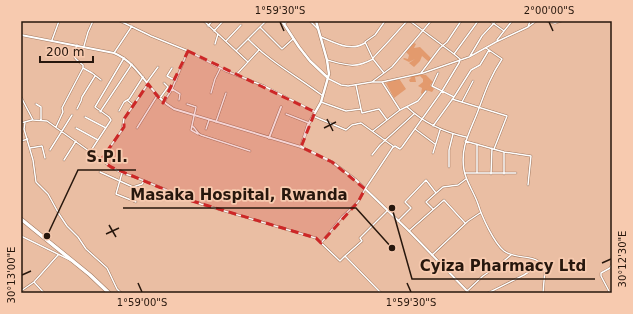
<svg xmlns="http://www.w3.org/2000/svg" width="633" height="314" viewBox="0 0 633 314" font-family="'DejaVu Sans',sans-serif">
	<rect width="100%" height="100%" fill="#eabea3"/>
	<path fill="#e39a6d" d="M414,43L416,44L414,48L420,47L431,58L429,62L422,56L420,61L414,67L409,63L415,59L409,62L403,59L404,58L408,59L409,55L406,52Z
		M419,74L426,75L433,82L430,85L434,89L432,92L426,90L422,94L421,93L422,88L418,86L423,82V79L420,76L415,77L416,82H410L409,80L411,78L408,76Z
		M398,79L400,80L406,89L394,98L386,83Z"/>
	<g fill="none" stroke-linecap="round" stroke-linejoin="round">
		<g stroke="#a37a61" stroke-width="2.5">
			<path id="minor" d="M120,21L151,36L188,51L226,71L264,86L315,112
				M204,21L248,62
				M266,21L248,39C270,62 298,77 323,96
				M310,21L317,28
				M490,21L504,31L497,40
				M547,21L555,23L561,21
				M284,24L288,21
				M208,26L212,21
				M260,27L282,49L293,39
				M528,27L530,21
				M214,31L223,21
				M504,31L512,21
				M321,37C336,43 350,52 365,43
				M52,40L59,21
				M226,41L241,25
				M215,44L218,34
				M77,45C72,58 72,56 83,65V68L92,73L101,80
				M84,46L88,32L93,21
				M486,48L502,59C490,77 485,92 478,111C470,132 460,147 464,170C466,182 474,192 478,204C482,217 494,243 504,251C517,261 537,252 545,269L543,293
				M237,50L248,39
				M114,53L132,26
				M454,54L478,21
				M470,56L482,36L496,21
				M373,58L389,41L407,21
				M373,59L365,42L375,35L385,21
				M327,60C346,65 355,69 373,59L384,73
				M172,68L167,76L176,81
				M421,73L440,48L447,42L461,21
				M236,75L259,50
				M329,79L341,85L348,86L372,82H382L423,73L469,57L496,42L528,27L536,21
				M147,82L158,67
				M372,82L392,67L431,21
				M382,82L400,110
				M356,85L361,109
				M172,89L188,51
				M211,93L215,79L220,69
				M21,97L33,120L47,121L111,167L122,173L135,177L201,204L316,238L340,261L345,256L381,293
				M454,97L471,70L480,65L489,50
				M160,98L168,87L164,83
				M452,99L507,116L494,149
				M127,100L133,105
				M164,102L172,89L180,94L179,100
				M321,102L346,111L361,109L362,113L379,109L387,120L400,110L418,101L426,91
				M462,102L473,81
				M36,104L41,107V120
				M187,104L196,107L191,130L198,134
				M407,107C424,123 443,132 466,137
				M77,109L81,101L82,97L95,76
				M119,111L124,102L129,99L143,77
				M100,112L132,64
				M286,114L309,123
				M313,116L346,130L352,125L361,123L394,147
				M85,117L106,128
				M216,122L226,93
				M21,123L32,120
				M25,123L24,129L33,160L36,182L48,194L59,214L67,226L78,237L86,249L107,268L117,289L121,293
				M192,126C196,128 197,134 201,135L250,151
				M433,126L454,97L432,86L438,73
				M56,127L63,112L62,108L83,68
				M76,128L98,140
				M137,128L157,96
				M206,129L209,120
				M415,129L435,144
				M373,131L387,120
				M21,141L28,139
				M465,141L504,152L531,156L528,185
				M30,148L42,146L45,158
				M50,150L72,115
				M90,152L111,120L109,117L95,107L124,58
				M433,153L440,130
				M372,155L380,145L414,114
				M64,160L76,141
				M101,160L122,130L124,119L148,84
				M449,167V150L453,134
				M100,172L133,187L142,184L144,181
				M122,173L116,194L136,202
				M465,173H516
				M477,173V144
				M491,174L492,148
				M504,174V152
				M433,209L426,202L436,193
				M398,221L411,208L405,202L426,180L436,193L443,187L458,185L466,179
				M409,231L444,200L465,223
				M21,236L72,261
				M321,243L342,217L358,202L365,189L393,147L395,146L400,149L402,147L442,91L459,63L460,59L454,54L410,21
				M432,255L468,221L480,213
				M345,256L362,241L360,238L387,211
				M34,282L44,293
				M21,291L34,282L58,255
				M467,291L483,276L499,265L511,255
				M488,293L524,275L541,264
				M610,293L601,276V273L610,268L612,264"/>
		</g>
		<g stroke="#a37a61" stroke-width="3">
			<path id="tertiary" d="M21,35L114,53C141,64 149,95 174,109L301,147L332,162L356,180L409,231L469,293
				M269,138L281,107"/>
		</g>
		<g stroke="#a37a61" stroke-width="3.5">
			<path id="secondary" d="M282,21L299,47L310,61L328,78
				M301,147L308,125L321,102L329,74L327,60L316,21"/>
		</g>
		<g stroke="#a37a61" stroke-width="4.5">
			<path id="trunk" d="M21,219L90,275L109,293"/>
		</g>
		<use href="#minor" stroke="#fff" stroke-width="1.5"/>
		<use href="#tertiary" stroke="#fff" stroke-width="2"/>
		<use href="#secondary" stroke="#fff" stroke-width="2.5"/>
		<use href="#trunk" stroke="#fff" stroke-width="3.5"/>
	</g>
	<path fill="#cd2727" fill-opacity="0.2" stroke="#cd2727" stroke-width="3" stroke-dasharray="8 5" stroke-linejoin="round" d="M188,51L315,112L301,147L332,162L365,189L358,202L321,243L316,238L192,201L111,167L101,160L124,127V119L148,84L163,103Z"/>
	<path fill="none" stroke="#27170d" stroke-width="1.5" d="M280,22L284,31M549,22L553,31M327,119L333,131M324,128L336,122M109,225L116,237M106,234L119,228M602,263L611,259M22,275L31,271M138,283L142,292M407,283L411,292"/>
	<path fill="none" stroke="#27170d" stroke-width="1.5" d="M47 236L78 170H136M392 248L356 208H123M392 208L412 279H595"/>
	<g fill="#27170d" stroke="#f7caaf" stroke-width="1.5">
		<circle cx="47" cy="236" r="4"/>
		<circle cx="392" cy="248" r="4"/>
		<circle cx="392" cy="208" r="4"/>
	</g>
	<g font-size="15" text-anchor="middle" font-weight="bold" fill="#27170d" stroke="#f7caaf" stroke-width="3.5" stroke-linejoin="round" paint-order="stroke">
		<text x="107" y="162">S.P.I.</text>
		<text x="239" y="200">Masaka Hospital, Rwanda</text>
		<text x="503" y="271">Cyiza Pharmacy Ltd</text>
	</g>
	<rect width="633" height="314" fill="none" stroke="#f7caaf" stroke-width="44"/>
	<path d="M40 56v6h53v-6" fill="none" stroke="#27170d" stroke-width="2"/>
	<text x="46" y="56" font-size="12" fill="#27170d" stroke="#f7caaf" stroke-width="3" paint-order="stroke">200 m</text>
	<rect x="22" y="22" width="589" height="270" fill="none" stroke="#27170d" stroke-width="1.5"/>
	<g font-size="10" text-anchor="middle" fill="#27170d">
		<text x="280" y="14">1°59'30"S</text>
		<text x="549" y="14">2°00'00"S</text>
		<text transform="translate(622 259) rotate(-90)" y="4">30°12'30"E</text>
		<text transform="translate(11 275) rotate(-90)" y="4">30°13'00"E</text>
		<text x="142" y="306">1°59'00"S</text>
		<text x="411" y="306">1°59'30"S</text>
	</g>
</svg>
